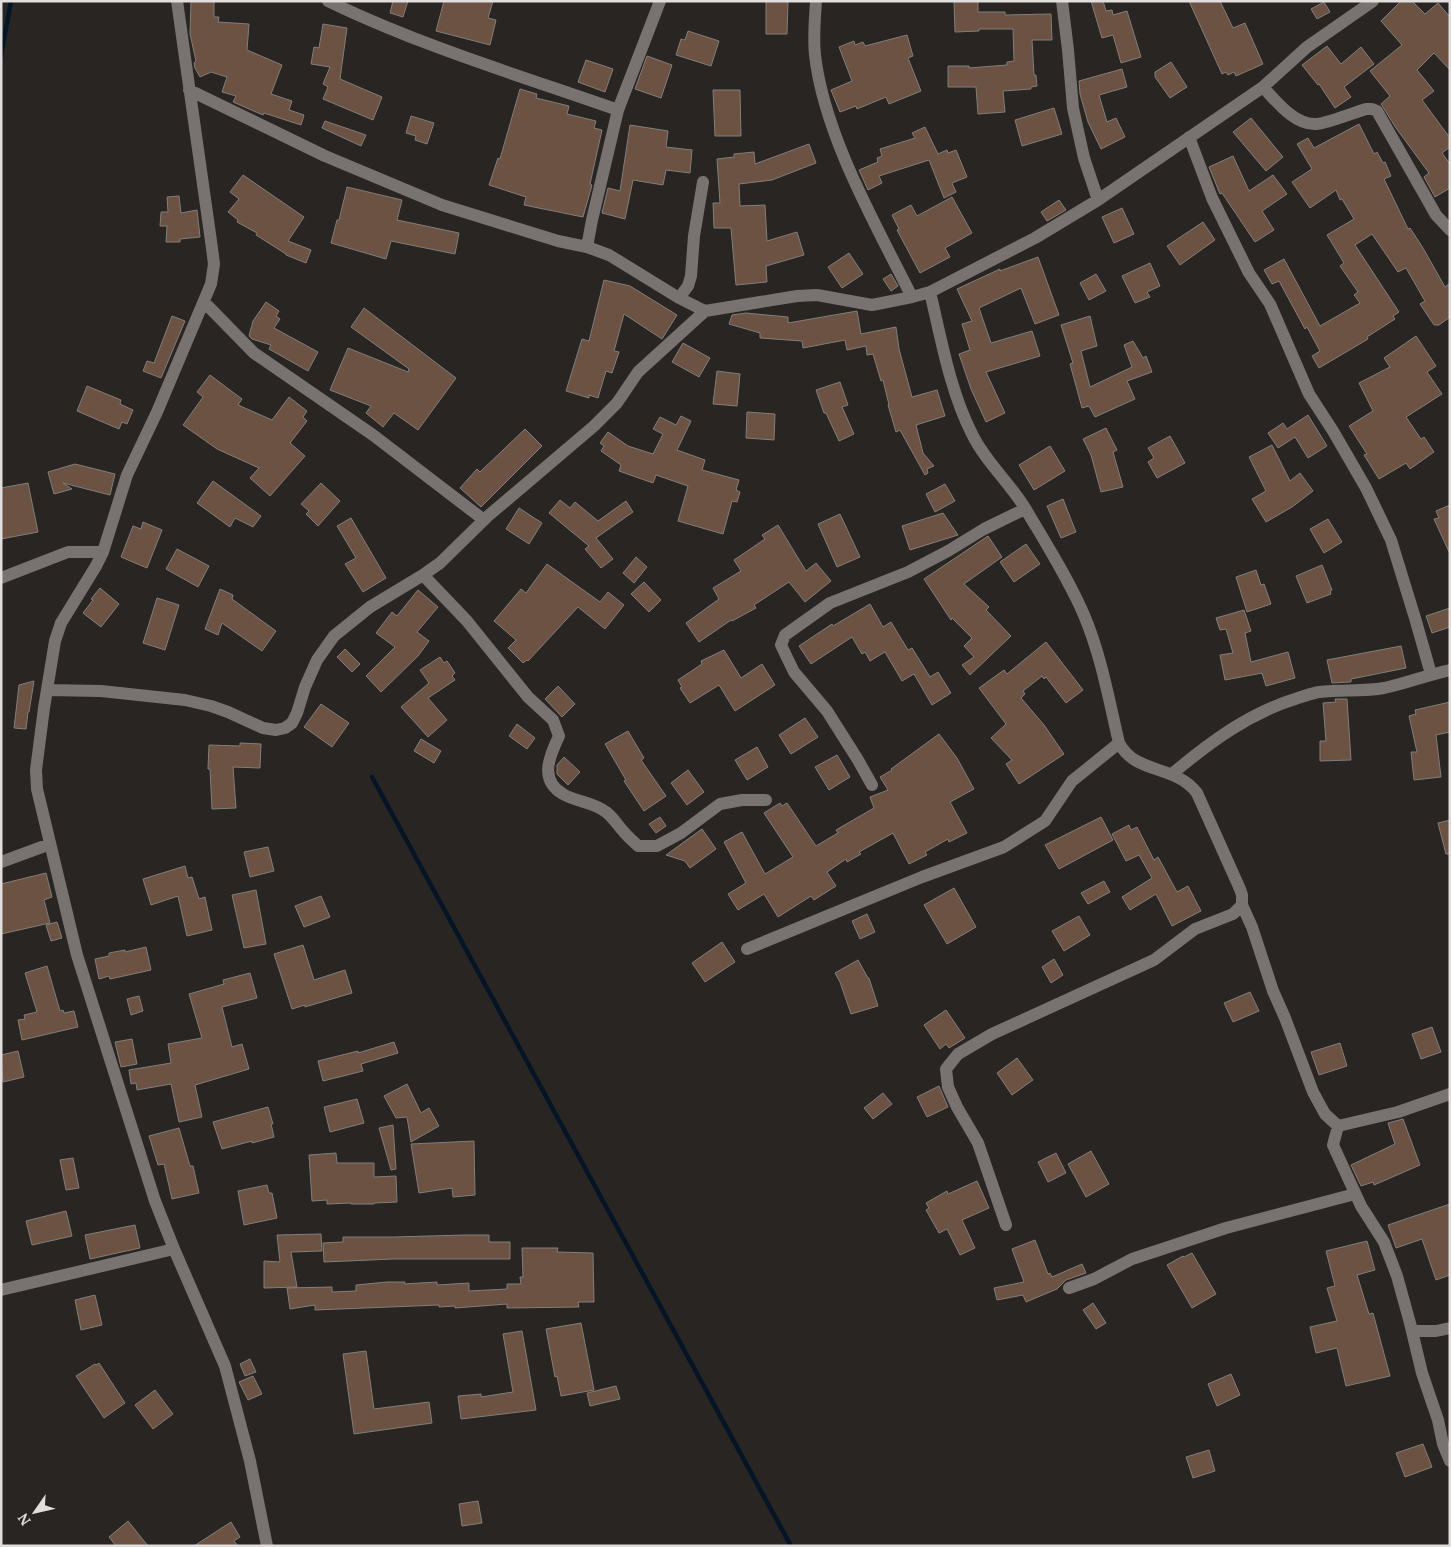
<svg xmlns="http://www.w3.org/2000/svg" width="1451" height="1547" viewBox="0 0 1451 1547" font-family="'PT Serif',serif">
	<rect width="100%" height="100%" fill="#292523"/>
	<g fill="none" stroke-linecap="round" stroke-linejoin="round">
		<path stroke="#051526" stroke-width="4.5" d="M1,56L11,1
			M372,777L791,1546"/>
	</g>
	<path fill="#6b5242" stroke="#827e7b" d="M191,1H214V17H219L218,22L249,24L247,50L282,65L271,94L292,101L289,110L304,115L301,125L264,113L263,115L233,102L236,96L222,92L227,77L211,72L200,77L195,68L194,63L196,61L190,34Z
		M393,1H408L403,17L390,13Z
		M444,1H493L488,18L496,20L490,45L436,31Z
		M766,1H788L787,34H766Z
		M954,1H978V12H1005V15L1051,14L1052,40H1032L1034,75H1036L1037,86L1031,87V89L1003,91L1005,112L978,114L976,87H948V66H969V68L1007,65V62L1014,61L1013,29H979V31L955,32Z
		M1091,1H1103L1106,11L1112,10L1113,15L1127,11L1141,57L1121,63L1113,35L1102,38Z
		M1189,1H1220L1233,28L1245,23L1263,64L1236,76L1234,72L1228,75L1226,72L1222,74Z
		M1401,1H1412L1425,14L1438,3L1450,17V70L1434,53L1417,70L1434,91L1422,100L1450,138V147L1442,153L1450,164V188L1435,197L1424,177L1429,173L1396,128L1381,104L1390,96L1370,71L1402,45L1381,21Z
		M1324,2L1330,12L1317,19L1311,9Z
		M323,24L347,28L340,79L382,97L373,120L323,99L328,87L323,84L330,67L311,64L314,47L319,48Z
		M688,31L719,41L711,66L676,55L681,39L685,40Z
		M907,35L913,56L908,58L921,91L889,104L886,97L857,109L856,106L840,112L831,90L852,81L839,47L854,41L855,45L863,42L865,46Z
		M1327,46L1341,64L1361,47L1374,64L1344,87L1351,97L1335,108L1319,84L1318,85L1302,65Z
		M647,56L672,65L661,98L635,89Z
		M586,60L613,69L605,92L578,82Z
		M1171,62L1187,87L1170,98L1155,77V72Z
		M1122,69L1127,87L1099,95L1107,122L1116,118L1125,137L1101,149L1088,122L1080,94L1079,81Z
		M520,89L537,94L536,98L569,106L567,114L596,121L594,128L602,130L590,184L592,185L583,217L524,205L526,197L489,185L498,158L500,159Z
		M713,90H740L741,136H715Z
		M1054,108L1062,134L1022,146L1015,120Z
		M411,116L434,123L427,144L415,140L416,136L406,133Z
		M1251,118L1283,157L1266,171L1233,132Z
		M325,121L366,135L361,146L322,128Z
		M1359,124L1374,154L1377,152L1383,163L1385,162L1391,176L1384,179L1408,229L1410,228L1423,248L1445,287L1450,283V317L1439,325H1434L1420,304L1425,301L1406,268L1398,272L1372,234L1355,245L1399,312L1393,316L1395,319L1367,337L1368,339L1319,368L1312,356L1320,351L1307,327L1305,329L1279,281L1272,284L1264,270L1284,259L1320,326L1360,303L1354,295L1358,292L1340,266L1344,263L1327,235L1354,219L1342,199L1340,200L1336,190L1310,208L1292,182L1312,169L1297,144L1308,138L1314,148Z
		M630,125L668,131L666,147L692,150L690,173L666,170L663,185L633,180L625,219L602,213L608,188L620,191Z
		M925,127L938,154L947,150L948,153L956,150L967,177L952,183L956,192L944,198L929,160L879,176L882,183L868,190L859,170L878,162L877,158L882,156L880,149L915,138L912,133Z
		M809,144L816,163L772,180L739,184L740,206L765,205L767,241L797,232L804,255L766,266L767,282L736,285L731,228H714L713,203H720L717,159L734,157V154L754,152L755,164Z
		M1233,156L1249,191L1273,175L1287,194L1262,211L1274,230L1255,242L1222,193L1220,194L1209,167Z
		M243,175L304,217L288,241L311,250L306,263L286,255V254L256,235L257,233L237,222L238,220L228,212L239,199L230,192Z
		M347,187L402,200L397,220L459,233L455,254L391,241L386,259L331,243L337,220H339Z
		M179,196L181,213L197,210L200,237L180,239V242H166L167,226H160L161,212H168L167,197Z
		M952,197L972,233L945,248L950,257L920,273L897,230L899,229L892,215L911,205L917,216Z
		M1059,200L1066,210L1047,221L1041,212Z
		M1122,208L1134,234L1114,243L1102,217Z
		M1203,222L1215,240L1180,265L1167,246Z
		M849,253L863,274L842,288L828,267Z
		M1038,257L1059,315L1035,324L1021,288L979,308L991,343L1032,331L1040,356L986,372L1005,413L986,422L971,389L959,354L970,350L962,324L972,321L957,289L1000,269V271Z
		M1150,263L1160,286L1147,292L1150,297L1135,303L1122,276Z
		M891,274L898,286L891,291L883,279Z
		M1096,274L1106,291L1089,300L1080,283Z
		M604,280L630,286L677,315L662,339L624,314L614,351L619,352L612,373L606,371L598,398L589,395V398L566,391L582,339L589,341Z
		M266,302L279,311L276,316L280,319L274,328L318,352L308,371L269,349L271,345L252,339L249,336L253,321Z
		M364,308L456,378L418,430L394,413L383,427L366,413L371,406L330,390L348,348L408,372L409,369L351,327Z
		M857,311L861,334L896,327L899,349L912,397L937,390L945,416L916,425L923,453L934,466L927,469L928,473L925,475L900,430L896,432L888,405H889L883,380L881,381L873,354L867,355L866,346L847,350L845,340L803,348L802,341L760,338V333L729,324L732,315L746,313L788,317V323Z
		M172,316L185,321L161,378L143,371L147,361L154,363Z
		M1090,316L1097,346L1081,351L1090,387L1132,367L1124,345L1133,341L1143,358L1146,356L1152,372L1127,381L1135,399L1095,417L1089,406L1082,408L1070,364L1073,363L1061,325Z
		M1416,336L1436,366L1427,372L1442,394L1406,417L1421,439L1424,437L1434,452L1410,469L1406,463L1379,479L1364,455L1367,454L1349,426L1373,411L1359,383L1390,367L1384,358Z
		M683,343L710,358L699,377L672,362Z
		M717,371L740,374L737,406L713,404Z
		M210,375L242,399L238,405L272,420L289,397L307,411L303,417L307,421L290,443L305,456L270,496L250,478L259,468L217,449L183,425L203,397L197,392Z
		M840,382L848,405L842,407L854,434L839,441L826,413H824L816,390Z
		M87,386L121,400L120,404L133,410L127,424L122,422L119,429L77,411Z
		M747,412L775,414L774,440L746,438Z
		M1308,415L1327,446L1308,458L1295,437L1278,448L1268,433L1283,423L1287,429Z
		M681,416L691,421L677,450L705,460L702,470L739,480L736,490L740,492L737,502L732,501L723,534L678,521L688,486L656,475L653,483L619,471L621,465L601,451L604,446L600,443L608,432L628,446L653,454L663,434L653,429L660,417L676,425Z
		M1106,428L1117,450L1113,452L1123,487L1101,492L1091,455L1083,439Z
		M525,429L542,446L481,507L460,488L477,469L480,472Z
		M1170,436L1185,463L1157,478L1148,462L1154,458L1148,448Z
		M1272,445L1290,481L1300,473L1313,491L1292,507L1266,522L1252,499L1266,491L1249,457Z
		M1050,446L1065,471L1034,490L1019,465Z
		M75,464L115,474L110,495L63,483L72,489L54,494L48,472Z
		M213,481L261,516L253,527L235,518L230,527L197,503Z
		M28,483L38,532L1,539V488Z
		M321,483L340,501L318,526L306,514L309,511L301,504Z
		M945,484L955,501L935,512L926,494Z
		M1063,499L1076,532L1061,538L1047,506Z
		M560,500L570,508L575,502L598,521L626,501L633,512L596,538L613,559L601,568L585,549L589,546L549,513Z
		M1450,505V554L1434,519L1439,518L1436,511Z
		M519,508L542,523L529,544L506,529Z
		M943,513L958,535L910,550L902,526Z
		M840,514L860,557L837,567L818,524Z
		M351,518L386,578L363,592L345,564L356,558L337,526Z
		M1328,519L1342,542L1324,553L1310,529Z
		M143,522L162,530L147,568L121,557L133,526L141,529Z
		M778,525L806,571L816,563L831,581L805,602L789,582L754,605L756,608L732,621L731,620L699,642L686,623L719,599L713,588L741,571L734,560L765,539L762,535Z
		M988,536L1002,557L964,584L989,607L986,610L1011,636L970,675L962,665L974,657L964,646L972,638L952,618L951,620L924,579Z
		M1026,544L1040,564L1014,582L1000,562Z
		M177,549L209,566L198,587L166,569Z
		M636,557L647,567L634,583L623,573Z
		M547,564L600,602L608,592L624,605L605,629L578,607L528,661L527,660L523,663L508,648L516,640L494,621L521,589L526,593Z
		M1322,565L1332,590L1330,591L1331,594L1307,603L1296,576Z
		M1256,570L1261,585L1264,584L1271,604L1247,612L1236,577Z
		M644,582L661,600L649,612L631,594Z
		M100,588L119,604L101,627L83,613L93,600L91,599Z
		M220,589L233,595L232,599L276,631L262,651L222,623L218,635L205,629Z
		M418,590L438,607L417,632L429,641L418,656L381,692L366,676L395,647L376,633L392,612L397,616Z
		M157,598L179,605L165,650L143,643Z
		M870,604L883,627L891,622L908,650L912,648L930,677L938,672L951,693L932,705L914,674L902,681L885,652L870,661L865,652L862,654L852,637L811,664L799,646L832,624L833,626Z
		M1450,608V627L1432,633L1426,616Z
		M1244,610L1251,631L1245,633L1251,662L1288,652L1295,678L1266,686L1262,673L1225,680L1220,655L1233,653L1226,629L1220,630L1216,618Z
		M1046,642L1083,690L1066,703L1046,677L1044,679L1042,676L1023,691L1025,694L1021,698L1044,725L1064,754L1019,784L1006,764L1012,760L991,738L1006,724L979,688L1004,670L1007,674Z
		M1401,646L1406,668L1351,679V682H1350L1332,683L1327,660Z
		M345,649L360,664L352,672L337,657Z
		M724,650L741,678L762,664L775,685L735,711L719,685L690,703L680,688L682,687L678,680L702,664L701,661Z
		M440,657L444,663L447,661L455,673L452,676L455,680L428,698L447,720L428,737L401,707L429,683L420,670Z
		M34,681L29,712H28L26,729L14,728L19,685Z
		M558,686L575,704L562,717L545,699Z
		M1335,699H1347L1351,760L1320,761V741H1326L1323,703L1336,702Z
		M1450,702V732L1436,735L1441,777L1414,780L1411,752H1417L1409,716L1416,714L1415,710Z
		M321,704L349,723L332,747L304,727Z
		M805,718L818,737L791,754L779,735Z
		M517,724L535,738L527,749L509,736Z
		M628,731L644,758L641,760L666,796L644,811L624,781L626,780L605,744Z
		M939,734L957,758L974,789L950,802L967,833L949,842L948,839L925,852L927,855L909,864L893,833L859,852L861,854L847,862L846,859L827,872L836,886L814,900L811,896L778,917L764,894L738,910L728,894L746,883L724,842L742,832L765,874L793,857L764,813L780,803L782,806L787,803L816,846L838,833L836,830L874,808L870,797L888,790L880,777L892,770L891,769Z
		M421,739L441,751L434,763L414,751Z
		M240,743L261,744L260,768L233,767L236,808L212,809L210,769H208L209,745L240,746Z
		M757,747L768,767L747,780L735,760Z
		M837,755L850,777L829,790L815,767Z
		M564,757L580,772L568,785L557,774V765Z
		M688,770L704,792L687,805L671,783Z
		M660,817L666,826L656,833L649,824Z
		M1101,817L1113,840L1059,869L1045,845Z
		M1450,820V854H1446L1438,823Z
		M1129,825L1131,830L1137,827L1154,860L1158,857L1177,892L1188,886L1201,911L1172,926L1156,894L1130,910L1122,897L1152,878L1139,855L1126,861L1112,834Z
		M702,829L716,849L690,868L685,861L666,855Z
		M268,847L274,871L250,877L244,852Z
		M185,866L188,878L192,877L199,899L205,897L212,930L187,936L178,896L151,905L143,879Z
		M46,873L52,897L44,900L50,923L1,934V884Z
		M1104,881L1110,892L1088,904L1081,893Z
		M954,888L976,927L947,944L924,905Z
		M256,890L266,944L244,948L232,895Z
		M321,896L330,917L304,927L295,906Z
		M867,914L875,932L860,939L852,921Z
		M1079,916L1090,935L1064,951L1052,931Z
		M57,922L62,938L51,941L46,925Z
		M722,942L735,962L705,982L692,963Z
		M303,945L314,980L345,970L352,993L305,1007V1005L292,1009L274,954Z
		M146,947L151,970L110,979L109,976L99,979L95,959L109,956V953L125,950V952Z
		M1054,959L1063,975L1051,983L1042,967Z
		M858,960L868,978H869L878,1006L851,1014L840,982L835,973Z
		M47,966L60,1011L63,1010L64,1013L74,1011L78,1027L22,1040L18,1020L25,1019L24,1015L37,1012L25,973Z
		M250,973L257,998L222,1007L232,1047L242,1044L249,1069L195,1085L202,1117L179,1122L171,1084L137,1090L136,1083L131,1084L129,1070L171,1063L168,1044L202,1038L189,994L224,984L223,980Z
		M1250,992L1259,1011L1233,1022L1224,1003Z
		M139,996L143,1011L131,1015L127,999Z
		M946,1010L965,1038L949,1048L946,1044L940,1049L924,1025Z
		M1432,1027L1441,1052L1421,1059L1412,1034Z
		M132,1039L137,1064L121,1067L115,1042Z
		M394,1042L398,1053L361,1064L363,1071L323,1081L318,1061L358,1051V1053Z
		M1340,1043L1347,1066L1319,1075L1311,1052Z
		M18,1051L24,1077L3,1082L1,1055Z
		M1017,1058L1033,1080L1012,1095L997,1073Z
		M407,1084L421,1113L429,1108L439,1126L411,1142L407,1117L396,1118L384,1096Z
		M939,1086L948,1107L927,1117L917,1097Z
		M883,1093L892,1104L873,1119L864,1108Z
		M357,1099L364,1123L330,1132L324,1107Z
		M268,1107L273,1124H271L274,1137L252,1143V1141L222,1149L213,1122Z
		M1403,1119L1420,1165L1374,1185L1373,1182L1361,1186L1351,1165L1395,1144L1388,1123Z
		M393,1125L396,1169L391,1170L379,1128Z
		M179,1128L190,1166H193L199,1193L172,1199L164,1164L158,1165L149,1136Z
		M474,1141L475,1195L453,1197L452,1188L419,1193L411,1144Z
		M1091,1151L1109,1184L1086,1197L1068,1164Z
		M336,1153L337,1163H374V1177L396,1176L397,1202L374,1203V1204H351V1203L327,1204V1200L312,1201L309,1155Z
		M1056,1153L1066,1173L1048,1182L1038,1162Z
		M73,1158L79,1188L66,1190L60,1160Z
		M977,1181L989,1208L962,1220L975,1248L960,1255L947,1229L939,1233L926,1210L929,1208L926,1203L947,1191L948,1194Z
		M267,1185L269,1193H272L277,1218L244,1225L238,1191Z
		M1450,1204V1275L1436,1280L1422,1239L1396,1248L1388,1225Z
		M66,1211L72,1236L32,1245L26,1221Z
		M135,1225L140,1248L90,1259L85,1235Z
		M321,1234L322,1251L291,1252L297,1287L264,1288V1261L280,1262L277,1235Z
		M464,1235H489V1242H510V1259H393L324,1262L323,1243L343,1242V1237H394Z
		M1035,1240L1048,1274L1050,1273L1052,1277L1082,1264L1086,1273L1066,1280L1057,1289L1026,1302L1023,1295L997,1300L994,1288L1024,1282L1012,1249Z
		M1367,1241L1375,1270L1357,1275L1369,1314L1373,1313L1390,1376L1346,1386L1337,1348L1316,1353L1310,1327L1337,1321L1327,1288L1335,1286L1326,1251Z
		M522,1248H558L557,1252L593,1253L594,1302H578L579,1307L507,1308V1304L455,1308V1306L439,1307V1305L315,1310V1305L290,1309L287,1288L332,1287V1292L356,1291V1285L387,1282H405L404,1284L437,1282V1285L469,1283V1291L507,1289V1284H521L520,1277H523Z
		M1192,1253L1216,1294L1192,1308L1167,1265L1183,1256L1184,1257Z
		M95,1295L102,1325L81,1330L75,1300Z
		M1093,1303L1106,1323L1096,1329L1083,1310Z
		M581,1323L594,1390L561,1396L557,1376L555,1377L546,1329Z
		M522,1331L536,1410L461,1419L458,1396L481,1394V1397L513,1392L503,1334Z
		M366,1351L374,1409L429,1402L432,1423L354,1434L343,1354Z
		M250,1359L256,1372L245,1376L240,1364Z
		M99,1363L125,1403L104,1418L76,1376L95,1364L96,1365Z
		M1231,1374L1240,1395L1217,1406L1208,1384Z
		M253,1376L262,1394L248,1400L239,1382Z
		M616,1386L620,1399L590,1406L587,1393Z
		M155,1390L173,1414L153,1429L135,1405Z
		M1423,1444L1432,1467L1405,1477L1396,1453Z
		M1209,1450L1215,1471L1193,1478L1186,1457Z
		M478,1501L482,1523L462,1526L459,1504Z
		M128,1521L148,1546H116L109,1537Z
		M231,1522L240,1537L234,1541L238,1546H194Z"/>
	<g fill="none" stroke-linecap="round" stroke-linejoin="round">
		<path stroke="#787371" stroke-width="12" d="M177,1L211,241L214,264L211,284L157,412L127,475L103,552L96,566L61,623L55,641L44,708L36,770L37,789L77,955L155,1201L174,1249L225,1366L250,1461L267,1546
			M328,1C421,46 521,76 618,110
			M816,1C815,18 813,37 815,55C824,135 876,225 912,297
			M1062,1L1068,50L1073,108L1084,158L1098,200
			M1263,87C1276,101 1295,126 1317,124C1328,123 1353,113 1366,109H1372L1377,111L1436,215L1450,230
			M189,90L325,156L442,205L558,241L587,247L609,255L679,298L705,311
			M1189,137L1212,198L1249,273L1270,304L1309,394L1333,431L1366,488L1391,540L1415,618L1431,674
			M587,247L592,220L618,110L660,1
			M930,292C941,338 950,391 972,434C985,461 1009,482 1025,508C1045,542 1068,578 1084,615C1101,655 1109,700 1119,743C1136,775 1175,764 1197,793L1240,889L1242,895V905L1233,914L1195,929L1154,960L992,1034L958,1054L946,1069L948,1087L957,1107L978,1143L1006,1225
			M679,298L688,286L691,276L694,236L703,182
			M204,302L254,353L373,435L484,520
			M423,575L467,621L528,697L553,720L559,736C549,757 539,780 563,794C576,802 593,802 606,812C613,817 618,826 624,832C628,837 633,841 638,846H657L681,833L720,804L742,800H766
			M1,578L68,552H103
			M47,690L101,691L185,700L211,706L228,712L263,728L276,730L285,728L292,723L297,713L305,687L317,660L334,636L370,607L423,575L440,563L488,516L594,426L617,403L638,372L705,311L797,296L817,295L872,305L912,297L930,292L1035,238L1098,200L1263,87L1307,47L1373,1
			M1172,774C1210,742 1249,713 1298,698C1305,696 1312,693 1319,692C1341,689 1363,692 1384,688C1407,683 1427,675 1450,670
			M872,785L858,760L827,711L794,672L781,645L785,635L830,603L908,572L948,551L984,529L1025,509
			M1,862L50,844
			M1242,905L1252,927L1273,991L1285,1018L1313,1092L1325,1114L1338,1126L1398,1112L1450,1094
			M747,949L922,877L1004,847L1045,821L1072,781L1119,743
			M1338,1126L1333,1145L1361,1206L1384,1242L1397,1276L1410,1323L1422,1373L1438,1420L1443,1444L1450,1461
			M1069,1288L1094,1279L1132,1259L1226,1228L1355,1194
			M1,1290L174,1249
			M1412,1331H1436L1450,1328"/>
	</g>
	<rect width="1451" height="1547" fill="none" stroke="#e1dedd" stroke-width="5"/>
	<g transform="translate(35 1512) rotate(236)" stroke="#292523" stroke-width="4" paint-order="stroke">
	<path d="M0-4L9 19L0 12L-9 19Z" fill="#e1dedd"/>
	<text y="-8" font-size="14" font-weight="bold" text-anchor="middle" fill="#e1dedd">N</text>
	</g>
</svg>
